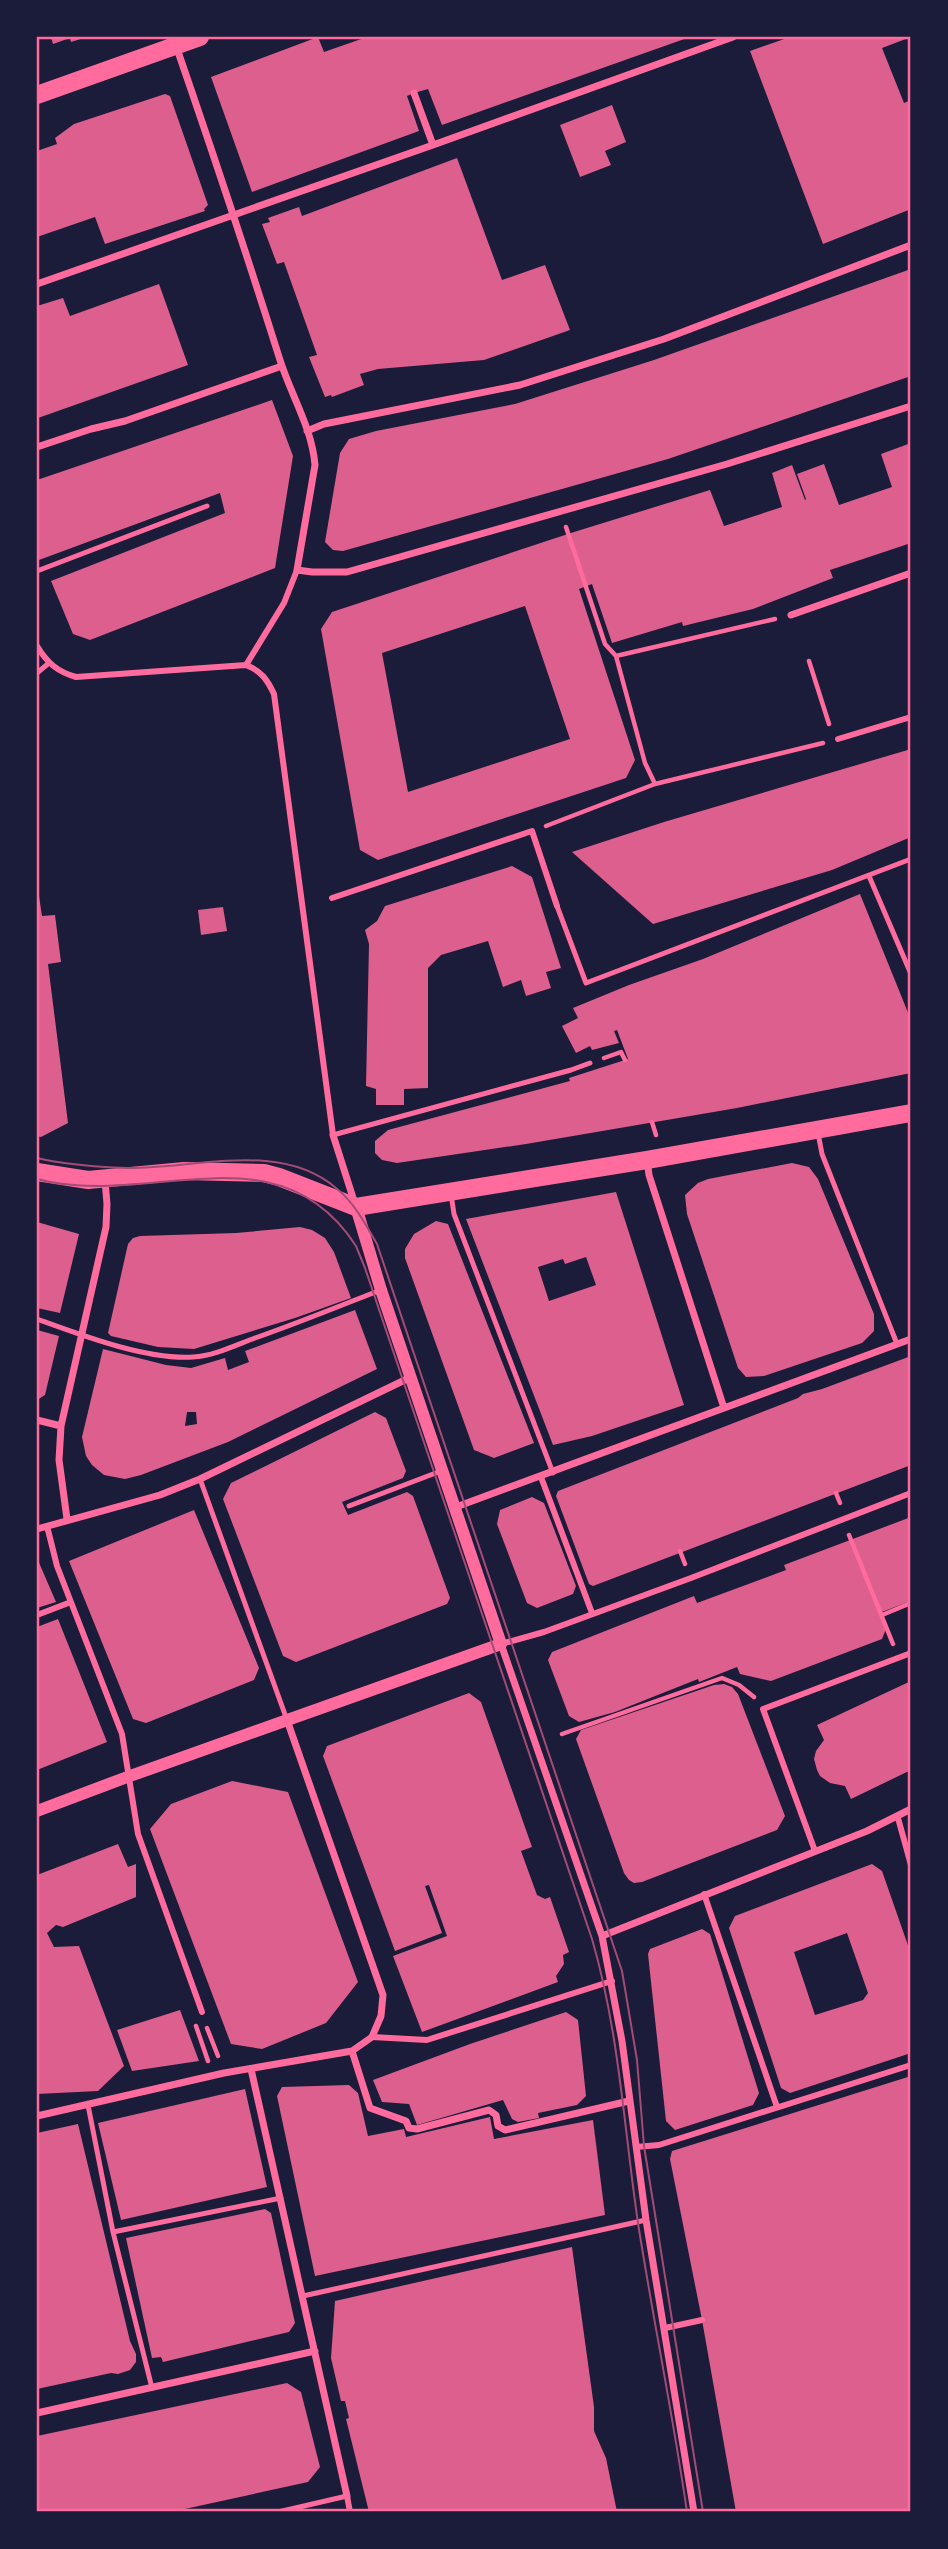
<svg xmlns="http://www.w3.org/2000/svg" width="948" height="2549" viewBox="0 0 948 2549" font-family="'Exo 2',sans-serif">
	<rect width="100%" height="100%" fill="#1b1b3a"/>
	<path fill="#dd5f8e" fill-rule="evenodd" d="M51,37H87L71,42L70,38L53,44Z
		M318,37L324,52L367,37H690L442,125L428,89L414,93L407,96L419,131L252,192L211,77Z
		M790,37H911L882,48L904,103L911,100V209L823,244L750,51Z
		M165,94L170,96L208,205L204,209L205,211L105,244L95,217L37,237V151L57,144L55,138L74,124Z
		M612,105L626,142L605,151L611,165L580,177L560,125Z
		M457,158L502,280L545,265L570,330L484,360L378,369L360,374L364,385L332,397L331,395L325,397L309,357L317,355L284,262L277,264L262,224L270,222L268,218L299,207L302,216Z
		M911,269V376L668,459L343,551L333,550L325,542L340,453L349,439L376,431L515,404L654,360Z
		M159,284L188,365L38,418L37,306L63,298L70,316Z
		M272,400L293,456L275,568L90,640L73,634L51,581L225,513L220,493L39,560L37,555V480Z
		M911,443V543L830,570L833,578L753,609L683,626L682,622L612,643L592,584L579,589L635,760L626,778L378,860L360,850L321,629L332,612L574,532L710,490L724,526L782,507L772,473L792,465L805,500L806,499L797,474L824,464L839,505L892,487L881,454ZM525,606L570,739L408,792L382,653Z
		M911,749V837L832,870L653,924L572,852L664,822Z
		M512,866L532,877L561,968L546,972L551,988L526,996L521,980L503,987L488,941L441,955L428,968V1088L404,1089V1105H376V1089L366,1086L369,944L365,930L377,921L385,906Z
		M37,883L42,916L55,915L61,962L48,964L68,1123L41,1137L37,1136Z
		M860,894L911,1020V1073L737,1108L526,1144L397,1163L382,1160L375,1153V1141L388,1130L570,1081L569,1078L628,1059L617,1030L614,1031L619,1043L592,1050L590,1046L576,1053L562,1026L578,1018L573,1008L629,985L703,959Z
		M223,907L227,931L201,935L198,910Z
		M792,1163L809,1167L818,1179L874,1314V1331L862,1343L764,1376L746,1377L738,1368L687,1214L685,1195L698,1183L708,1179Z
		M616,1192L684,1405L592,1436L553,1445L466,1219ZM586,1257L596,1285L549,1301L538,1267L563,1259L565,1264Z
		M436,1221L448,1224L534,1443L494,1458L474,1450L405,1258V1249L414,1234Z
		M37,1222L79,1234L60,1313L37,1308Z
		M300,1227L312,1230L325,1238L334,1252L351,1298L295,1318L194,1349L158,1347L111,1336L108,1333L128,1244L133,1238L140,1236L236,1233Z
		M355,1310L377,1369L228,1442L141,1475L125,1479L104,1475L92,1465L86,1456L82,1437L103,1349L166,1365L191,1368L225,1358L228,1370L249,1362L245,1351ZM187,1412H196L197,1424L185,1426Z
		M37,1330L59,1336L45,1395L37,1400Z
		M911,1356V1465L593,1586L589,1584L556,1496L558,1491L798,1398L803,1394L822,1389Z
		M375,1412L386,1418L406,1471L403,1478L342,1502L348,1515L407,1492L413,1496L450,1598L447,1604L296,1662L283,1656L223,1499L231,1483Z
		M532,1497L544,1503L576,1586L573,1594L537,1608L527,1603L497,1524L500,1510Z
		M194,1510L259,1668L254,1680L146,1723L133,1719L69,1561Z
		M911,1517V1601L879,1613L886,1629L882,1639L771,1681L740,1674L737,1667L699,1682L698,1679L615,1712L579,1722L569,1716L548,1660L552,1652L694,1596L697,1603L786,1570L784,1565Z
		M37,1558L56,1602L37,1608Z
		M58,1619L107,1742L37,1770V1627Z
		M911,1681V1770L851,1799L845,1786L830,1783L820,1776L817,1770L814,1759L816,1751L824,1740L817,1725Z
		M724,1684L732,1687L738,1694L785,1816L777,1830L642,1882L634,1883L629,1880L624,1873L576,1739L581,1730L714,1685Z
		M469,1693L481,1702L532,1847L521,1851L537,1895L545,1899L550,1897L569,1952L563,1955L564,1964L556,1976L558,1982L422,2032L393,1956L447,1936L429,1885L425,1886L442,1933L395,1951L323,1756L327,1746Z
		M232,1781L288,1792L358,1982L326,2023L262,2049L231,2044L150,1829L171,1804Z
		M118,1844L128,1867L136,1864V1897L63,1927L56,1925L47,1933L54,1947L79,1946L124,2066L98,2091L37,2094V1875Z
		M872,1864L882,1871L911,1954V2053L790,2093L781,2088L729,1928L735,1916ZM847,1933L868,1993L863,2000L815,2015L794,1952Z
		M702,1929L710,1934L759,2093L753,2105L675,2130L666,2121L648,1954L650,1949Z
		M180,2010L199,2061L132,2071L117,2030Z
		M566,2012L578,2020L586,2096L577,2105L538,2113L539,2118L518,2122L512,2119L503,2100L417,2125L409,2104L382,2102L373,2080L470,2044Z
		M911,2076V2512H736L702,2320L670,2159L672,2151Z
		M349,2085L358,2093L368,2136L404,2129L406,2137L490,2117L494,2139L593,2120L605,2215L315,2276L277,2096L282,2087Z
		M245,2089L267,2187L121,2220L98,2123Z
		M78,2124L130,2341L136,2354V2362L130,2370L118,2374L111,2373L37,2389V2133Z
		M265,2209L271,2213L295,2323L289,2332L163,2362L161,2357L152,2358L126,2238Z
		M572,2247L594,2407V2431L606,2458L617,2512H369L346,2419L349,2418L345,2401H341L331,2358L335,2301Z
		M287,2383L301,2392L320,2467L308,2482L171,2512H37V2436Z"/>
	<g fill="none" stroke-linecap="round" stroke-linejoin="round">
		<path stroke="#ff6b9d" stroke-width="4.5" d="M616,656L775,619
			M809,661L829,724
			M655,784L823,743
			M546,826L655,784L645,763L616,656L605,644L566,527
			M604,1058L621,1052L625,1060
			M652,1122L656,1135
			M836,1493L840,1503
			M849,1535L893,1644
			M680,1551L685,1564
			M882,1615L911,1603
			M562,1734L722,1678L739,1685L754,1697
			M196,2026L208,2061
			M207,2028L218,2056"/>
		<path stroke="#ff6b9d" stroke-width="5" d="M37,571L207,506
			M37,673L49,663
			M869,876L911,974
			M557,906L586,983L911,859
			M818,1133L822,1154L897,1344
			M333,1135L571,1070L590,1063
			M451,1194L454,1214L553,1473
			M37,1319C81,1335 146,1360 193,1357C214,1356 236,1345 255,1338C298,1323 339,1306 381,1290
			M200,1479L287,1720
			M349,1506L441,1471
			M88,2105L113,2232L152,2388
			M113,2232L281,2198
			M303,2296L646,2220
			M278,2512L347,2496"/>
		<path stroke="#ff6b9d" stroke-width="6" d="M37,646C47,663 58,672 76,677L246,665C261,671 267,679 274,694L333,1135
			M246,665L284,603L297,570
			M838,739L911,717
			M332,898L532,831L557,906
			M541,1477L592,1613
			M47,1526L57,1566L122,1734L138,1834L202,2012
			M37,1615L71,1602
			M501,1644L544,1632L691,1578L911,1493
			M898,1818L911,1865
			M815,1851L763,1709L911,1653
			M704,1894L777,2107
			M372,2037L427,2040L612,1981
			M636,2147L659,2145L911,2065
			M665,2328L702,2320
			M347,2496L350,2512"/>
		<path stroke="#ff6b9d" stroke-width="7" d="M173,37C210,144 246,252 280,360C291,395 312,428 315,465L297,570L312,572H347L727,464L911,406
			M414,93L433,145
			M37,284L433,145L733,37
			M307,431L324,424L520,385L664,339L911,245
			M37,447L91,429L125,421L282,366
			M791,615L911,573
			M333,1135L355,1204
			M647,1160L649,1175L724,1408
			M37,1420L61,1426
			M456,1507L911,1339
			M67,1519L59,1460L61,1426L106,1227L107,1204L105,1180
			M37,1529L160,1495L200,1479L411,1377
			M501,1644L602,1936L622,2041L646,2220L694,2512
			M602,1936L867,1831L911,1809
			M352,2051L370,2108L406,2121L409,2128L417,2129L489,2110L496,2115L498,2126L505,2130L629,2101
			M251,2069L347,2496
			M37,2116L224,2073L352,2051L372,2037L381,2016L383,1995L287,1720
			M37,2413L315,2351"/>
		<path stroke="#ff6b9d" stroke-width="12" d="M37,1811L130,1776L501,1644L381,1290L356,1207"/>
		<path stroke="#ff6b9d" stroke-width="18" d="M37,95L200,37
			M37,1172L88,1180L184,1171L264,1173L279,1177L356,1207L647,1160L911,1113"/>
		<path stroke="#a44b75" stroke-width="2" d="M37,1158C67,1165 97,1167 127,1168C194,1169 280,1140 336,1188C354,1202 366,1225 377,1244L622,1971L637,2060L644,2146L703,2512
			M37,1179C147,1209 278,1125 356,1246L365,1268L592,1939C619,2031 624,2128 638,2223C653,2319 673,2415 687,2512"/>
	</g>
	<rect width="948" height="2549" fill="none" stroke="#1b1b3a" stroke-width="77"/>
	<rect x="38" y="38" width="871" height="2472" fill="none" stroke="#ff6b9d" stroke-width="2.5"/>
</svg>
